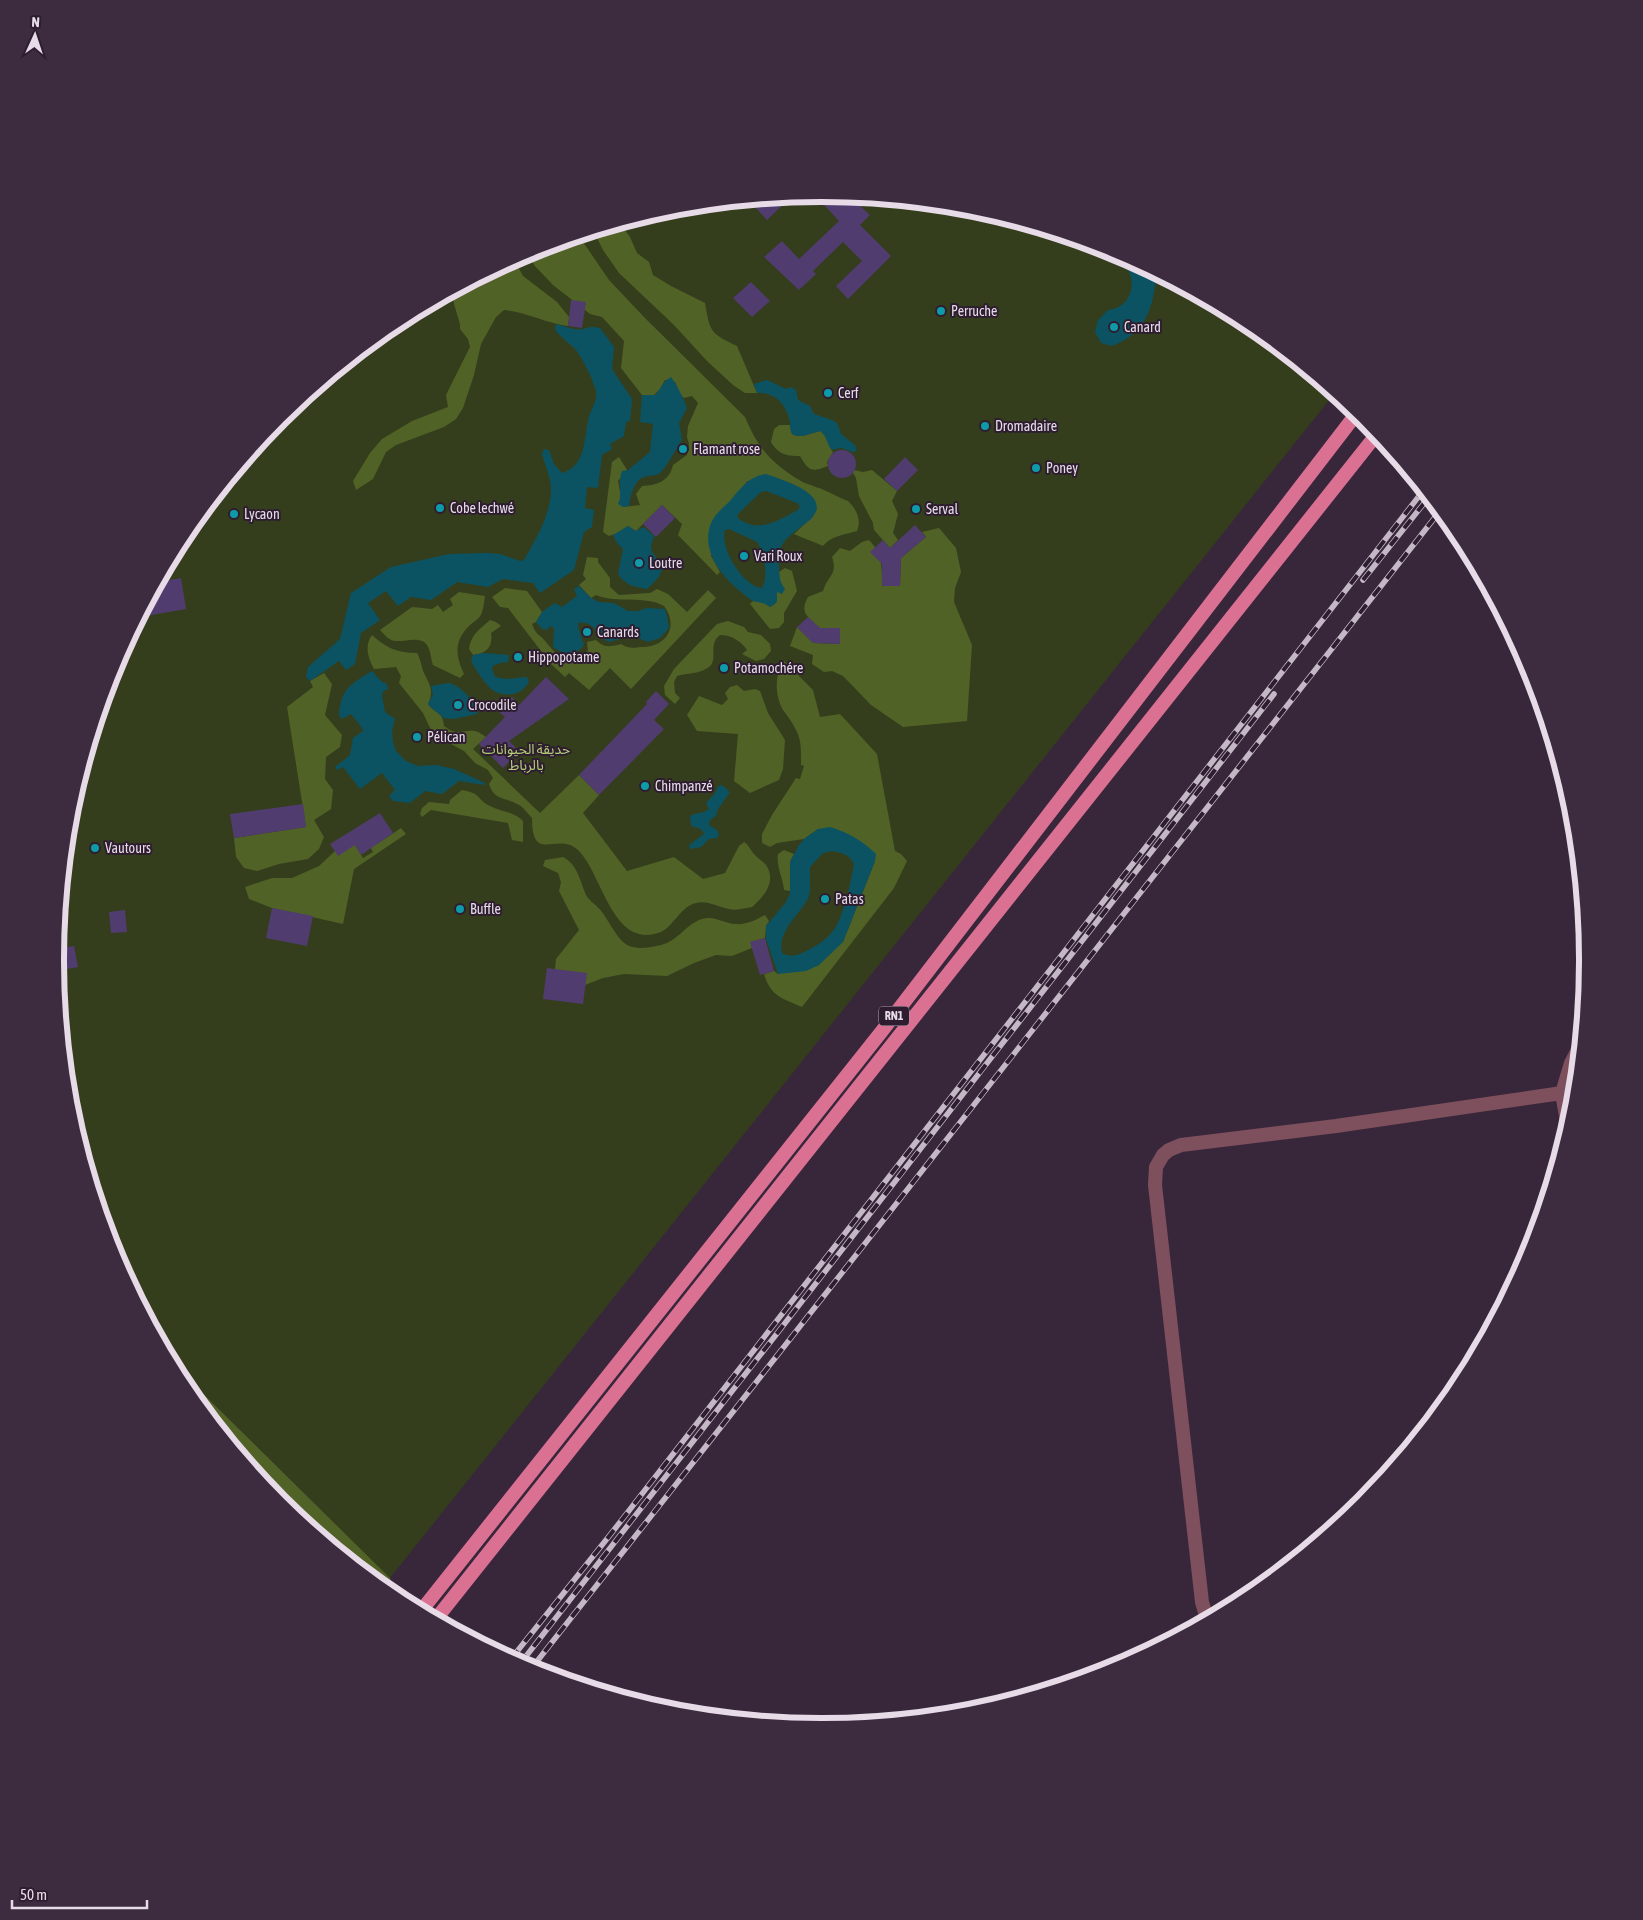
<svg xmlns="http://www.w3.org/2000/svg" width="1643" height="1920" viewBox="0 0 1643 1920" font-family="'Asap Condensed','Noto Sans Arabic',sans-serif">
	<rect width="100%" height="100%" fill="#38273a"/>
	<path fill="#343e1c" d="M822,194L971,208L1115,252L1248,323L1334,394L390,1578L171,1362L113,1253L70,1109L55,960L70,810L113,666L184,534L280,418L396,323L528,252L672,208Z"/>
	<path fill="#516226" d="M620,224L630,237L637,253L649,262L653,275L671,286L705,303C710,332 710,333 737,346L757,393H745L733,385L707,361L674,325L619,273L603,250L594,232Z
		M579,236L609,280L644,317L745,417C758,448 771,463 801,481C808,485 818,487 826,491C834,494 839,498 848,501C856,509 862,519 857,531C845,535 832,535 823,546C813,541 804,539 794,534L812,517L817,509L747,481L711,556L720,572L717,575L678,535L682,524L662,505L636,531L628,526L618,533L609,536L603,532L612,462L619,457L627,470L618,481L623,507L640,505L636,494L642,486C657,485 669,482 673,465L687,455L689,444L687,437L688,426L698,403L692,396L684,398L680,394L675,382L665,380L660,389L654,395H642L621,368L624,341L602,317L590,314L553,285L534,265L528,252Z
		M514,259L523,276L557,302L569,317L568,326C546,323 526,312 504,310L496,317L481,344L474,375L463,408L456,419L444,427L396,445L386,452L373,479L356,490L353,481L370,453L382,439L412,421L448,407L446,395L470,347L468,339L460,329V324L454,304L453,293Z
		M779,425H790L792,434C802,439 810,433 820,431C828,436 827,445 833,452L827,462L828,466C812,472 809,472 800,456C786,456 778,454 771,442L774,429Z
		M854,470L863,472L872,470L897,491L892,501L898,514L893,533L898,540L890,548L874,530L873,523L859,496L856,478L853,473Z
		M939,528L956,548L961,572L955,588L954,602L972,645L967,721L903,727L871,705L843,676L832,671L824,672L812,664L813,655L790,646L797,627L813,643L840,644V628H820C808,617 799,613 808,597L823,591C828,575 838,575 832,557L840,548L850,551L862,542L869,540C882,553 882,567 882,586H900L901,558L926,537L922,532Z
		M587,557L598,558V562L610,578V587L619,595L650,593L657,589L668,594L687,612L708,590L716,598L631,689L610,668L589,690L569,673L565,677L551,664L508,608L500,607L492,597L505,588L527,591L542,612L536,622L532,624C537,637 539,633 546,642C560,660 568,664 588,651L587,642L596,640C604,648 610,647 621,644C630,650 634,647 644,647C667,646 679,626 664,606C646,595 617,604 596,595L591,598L579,585L586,579L583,575Z
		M785,568L792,571L797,591L784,613V622L779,628L770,629L750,604L753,601L763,602L770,607L776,603L779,572Z
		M459,592L485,596C484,601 484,607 482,612C480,619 474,621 469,626C453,642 456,656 464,674L460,678L433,665C431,660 431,654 429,649C424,634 407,642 396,641C389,641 385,635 380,630L412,607L432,609L438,605L443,612L453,605L450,599Z
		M490,620L496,622L501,626L491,633C493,647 487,653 473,655L469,649C471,634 480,629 490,620Z
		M728,621L744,627L748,632L761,635L770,644L771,651L764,659L756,661L742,654L747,650C741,641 731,635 720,635C707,645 719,659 709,667C700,674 687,673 677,676L674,682L675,693L680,698L675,704L665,695L664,686L674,669L717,624Z
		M372,635C386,648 398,653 417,653C421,660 421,666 424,673C430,685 434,691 428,704C435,714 443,711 444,726C458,737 461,729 475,731C479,732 483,735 486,737L473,749L540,813L579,775L599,795L583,813L627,871L674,857L703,879L725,873L739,846L744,842C749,845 750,850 754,854C757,858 763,861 766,865C777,882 764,896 752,907C745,908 736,911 729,909C719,907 706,900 696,903C679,907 674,928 658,933C612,948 602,873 578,850C557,831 532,865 532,818C527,813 523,806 517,804C504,797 494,800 489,784L493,778L488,770L475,763L464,751L438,737L431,730L423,713L399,683L401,676L396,667L374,669C368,658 364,646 372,635Z
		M784,661L813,690L820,717L840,714L877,754L895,851L901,854L907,861L894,888L802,1007C782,998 771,997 764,974L774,971L778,974L843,942L875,861L818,829L804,839L777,843L770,847L762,843V834L772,815L796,778L800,779L804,766L801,765C801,753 802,741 796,730C793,723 788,717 783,710C775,696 774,675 784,661Z
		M324,673L332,684L325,715L342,735L340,747L326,757L325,779L333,790L331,809L314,820L324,837L319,849L308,859L279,864L257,871L244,868L236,857L234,838L306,827L287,707L313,687L310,681Z
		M737,685L744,691L755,689L760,691L768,713L785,740L783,769L779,780L750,793L734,781L738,734L697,731L687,715L699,696L722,705L728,699L725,693L730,687Z
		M462,790C483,794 476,799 490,806C501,812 513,811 523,821V842L512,840L508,823L431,810L422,817L420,814L422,808L429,802L449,804L450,800Z
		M401,828L406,834L354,869L343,924L272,908L249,899L245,887L272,878H292L319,866L335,851L355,845L363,858L373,852L367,841L377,844Z
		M784,850L794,854L790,862V891L784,890C783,877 776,867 778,854Z
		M563,857C578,865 580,881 586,895C589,901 598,906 602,912C621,939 621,955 661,945C678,941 686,924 702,919C715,915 724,924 736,924C746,925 756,920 765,915L769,921L766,926L765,938L751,942L752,948L732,956L716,955L694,963L667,976L624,974L603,978L585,985L555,969L556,959L579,930L559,891L561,882L558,873L543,866L545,860Z
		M171,1362L390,1578L393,1591L391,1593L279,1502L184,1386Z"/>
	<path fill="#0b5363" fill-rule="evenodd" d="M1115,252L1156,275C1154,307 1145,334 1112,346L1101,343L1095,332L1098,320L1108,310C1129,308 1138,286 1127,268C1124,262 1119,258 1115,252Z
		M556,324C564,326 575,331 583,329C590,327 591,326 600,328L614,347L612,369L632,399L630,421L626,422L624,436L610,444L612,449L602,455L598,488L587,487L585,508L594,510L592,527L584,532L574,570L540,593L533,583L503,579L488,587L457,582L431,600L411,597L398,606L386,591L368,603L380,620L361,633L355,664L346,670L339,661L310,681L306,677L308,667L340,639L351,593L391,567L449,554L488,553L500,554L520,561L524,560C536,539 551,514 551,489C551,478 545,465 542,454L544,449L549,450L554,464L562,473C588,465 583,437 589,417C591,408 598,401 596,391C593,380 581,353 572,346C566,341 561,337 555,330Z
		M671,377C677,385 684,399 687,408L679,423L682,440C676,448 667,467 660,473C656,476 654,475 649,476C634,477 631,494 629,506L623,507L618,504C623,494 617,485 622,471L628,470L650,452L653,424L640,422L642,395H655C661,389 663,381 671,377Z
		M767,380L786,389L791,387L796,390L798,400L810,406L814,414L832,420L837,423L841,434L855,445L857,451L853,452L841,448L832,450C826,444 828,436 820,431C810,433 802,439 792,434C790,430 790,427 790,422C786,404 775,392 757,393L754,384Z
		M766,474C782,480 834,494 811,519C802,527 788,535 782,545C778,552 779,560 779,568C780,577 779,581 785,589L782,594L777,592V602L770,607C764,602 760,603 753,601C749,599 744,594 740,591C721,576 699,548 712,521C716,513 724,507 730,501C740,489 749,476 766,474ZM766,491L797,503L800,506L798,510C779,520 757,535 737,517L739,513L761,492ZM729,529L757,542C764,552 769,578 762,588C744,587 719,548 725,530Z
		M628,526L636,531L644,527L654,536L651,546L652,552L663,566C661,577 655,581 647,589C634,587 625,585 618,574L623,549L617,543L613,535Z
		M579,586L591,598L599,602L614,603L628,611H638L647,608L665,609L667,616L669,628L660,638L648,642L628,634L620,639L608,642C597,635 595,621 578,623L579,630L584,645C574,657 565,655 553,647L554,628L550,626L547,630L542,629L536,622L542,612L555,603L562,607L577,596L574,589Z
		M484,653L509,655L508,662L500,663L493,666L492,669L495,677L507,679L526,677L529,680C526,693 508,698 496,692C487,688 476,670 471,661L473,655Z
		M372,671L381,681L387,684L388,689L383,691L382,696L385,712L395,719L392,731L393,742L396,751L406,761L418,766L436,765L454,769L485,783V785L459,781L442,794L425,791L410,803L393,801L389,796L395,790L382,773L360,789L343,767L337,770L335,767L350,755L353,738L363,731L362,728L351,714L342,719L339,716C340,689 351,684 372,671Z
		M448,683C460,685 472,699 478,709L477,714L454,719L443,718C439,712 432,710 428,704L433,694L431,686Z
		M722,785L730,792L718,809L716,816L710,820L709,825L717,830L719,835L717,838L709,839L701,847L690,849L689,845L704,834L701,829L691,826L690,816C697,812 701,815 709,809L706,803L715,793L718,786Z
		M830,827C847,832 863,841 876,854L875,861L843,942L819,965L806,971L778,974L766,939V926L786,902L790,894V862L799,845L804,839L818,829ZM832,851C842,853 849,854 854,864C851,881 844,914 835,928C829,938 818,945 808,950C799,955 791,958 782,953C777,932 798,916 808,899L810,892V867L823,853Z"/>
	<path fill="#503c6f" d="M814,194L849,196L856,204L857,203L870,215L860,225L891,256L848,299L836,286L862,261L843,242L813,271L816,274L799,290L764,257L782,241L799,259L839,221Z
		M791,197L767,220L755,207L763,199Z
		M751,282L770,301L752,317L733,298Z
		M571,300L586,302L582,328L568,326Z
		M828 464a14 14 0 1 1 28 0a14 14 0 1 1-28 0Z
		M905,457L918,470L897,491L884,479Z
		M662,505L675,518L656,537L643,524Z
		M915,525L926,537L901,558L900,586H882V564L870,552L883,540L890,548Z
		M181,578L186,609L140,617L158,582Z
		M808,617L820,628H840V644L813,643L797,627Z
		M546,677L569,699L509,741L519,751L503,768L479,744L505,717L498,711L512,697L519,705Z
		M656,691L669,704L654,720L664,729L599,795L579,775L647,704L646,702Z
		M303,804L306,827L234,838L230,814Z
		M380,813L393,833L361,855L355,845L338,856L330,844Z
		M272,908L313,916L307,946L266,938Z
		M125,910L127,932L111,933L109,912Z
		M765,938L774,971L760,975L750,942Z
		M74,946L78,967L56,971V949Z
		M547,968L587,973L583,1004L543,999Z"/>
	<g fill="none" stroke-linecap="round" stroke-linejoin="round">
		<path stroke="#7e4f5c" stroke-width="14" d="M1562,1093L1568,1128
			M1207,1619L1202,1602L1155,1185L1156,1167L1163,1155L1169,1150L1181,1145L1336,1126L1562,1093L1571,1063L1579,1048"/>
		<path stroke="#db7192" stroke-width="14" d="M421,1611L882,1031L1357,413
			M436,1619L1377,434"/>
		<g stroke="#c4b7c6" stroke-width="5.5">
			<path id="rail" d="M1363,580L1429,497
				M511,1659L610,1535L1423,491
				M520,1664L1274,694
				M531,1669L1440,511"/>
		</g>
		<use href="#rail" stroke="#2e1d30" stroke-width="4" stroke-dasharray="11" stroke-linecap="butt"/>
	</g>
	<g fill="#0f9aa8" stroke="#2e1d30" stroke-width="2">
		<circle cx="941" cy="311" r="5"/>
		<circle cx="1114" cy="327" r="5"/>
		<circle cx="828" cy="393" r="5"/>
		<circle cx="985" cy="426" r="5"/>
		<circle cx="683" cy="449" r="5"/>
		<circle cx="1036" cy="468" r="5"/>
		<circle cx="440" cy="508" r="5"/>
		<circle cx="916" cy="509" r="5"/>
		<circle cx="234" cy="514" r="5"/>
		<circle cx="744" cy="556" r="5"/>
		<circle cx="639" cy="563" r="5"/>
		<circle cx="587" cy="632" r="5"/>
		<circle cx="518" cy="657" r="5"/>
		<circle cx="724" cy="668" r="5"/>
		<circle cx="458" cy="705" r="5"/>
		<circle cx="417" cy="737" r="5"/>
		<circle cx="645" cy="786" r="5"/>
		<circle cx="95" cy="848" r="5"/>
		<circle cx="825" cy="899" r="5"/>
		<circle cx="460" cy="909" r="5"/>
	</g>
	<g text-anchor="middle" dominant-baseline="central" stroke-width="4" stroke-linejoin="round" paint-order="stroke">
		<rect fill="#2e1d30" stroke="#b0a2b1" stroke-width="1" x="879" y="1006.5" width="30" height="19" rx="4"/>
		<g font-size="12" font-weight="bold" fill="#e7dbe8">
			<text x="894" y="1016">RN1</text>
		</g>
		<g font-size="14" fill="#e7dbe8" stroke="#2e1d30" text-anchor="start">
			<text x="951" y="311">Perruche</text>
			<text x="1124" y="327">Canard</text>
			<text x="838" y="393">Cerf</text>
			<text x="995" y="426">Dromadaire</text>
			<text x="693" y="449">Flamant rose</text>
			<text x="1046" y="468">Poney</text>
			<text x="450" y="508">Cobe lechwé</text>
			<text x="926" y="509">Serval</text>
			<text x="244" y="514">Lycaon</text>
			<text x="754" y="556">Vari Roux</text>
			<text x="649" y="563">Loutre</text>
			<text x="597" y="632">Canards</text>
			<text x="528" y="657">Hippopotame</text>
			<text x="734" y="668">Potamochére</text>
			<text x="468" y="705">Crocodile</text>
			<text x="427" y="737">Pélican</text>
			<text x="655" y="786">Chimpanzé</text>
			<text x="105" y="848">Vautours</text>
			<text x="835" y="899">Patas</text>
			<text x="470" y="909">Buffle</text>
		</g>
		<g font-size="14" fill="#b3ce77" stroke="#2e1d30">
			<text x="526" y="749">حديقة الحيوانات<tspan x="526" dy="16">بالرباط</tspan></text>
		</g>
	</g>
	<path d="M0 0H1643V1920H0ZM821 202H822A757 757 0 0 1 1579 959V961A757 757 0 0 1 822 1718H821A757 757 0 0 1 64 961V959A757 757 0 0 1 821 202Z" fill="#3d2c3f" fill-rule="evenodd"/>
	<path fill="none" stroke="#e7dbe8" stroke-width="6" d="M821 202H822A757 757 0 0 1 1579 959V961A757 757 0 0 1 822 1718H821A757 757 0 0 1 64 961V959A757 757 0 0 1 821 202Z"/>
	<g transform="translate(35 35) rotate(3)" stroke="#2e1d30" stroke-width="4" paint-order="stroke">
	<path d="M0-4L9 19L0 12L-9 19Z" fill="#e7dbe8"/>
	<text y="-8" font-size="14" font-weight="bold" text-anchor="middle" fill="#e7dbe8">N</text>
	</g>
	<path d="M12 1900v8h135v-8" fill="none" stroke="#e7dbe8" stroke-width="2.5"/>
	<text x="20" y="1900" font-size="15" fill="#e7dbe8" stroke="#2e1d30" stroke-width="4" paint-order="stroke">50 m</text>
</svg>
